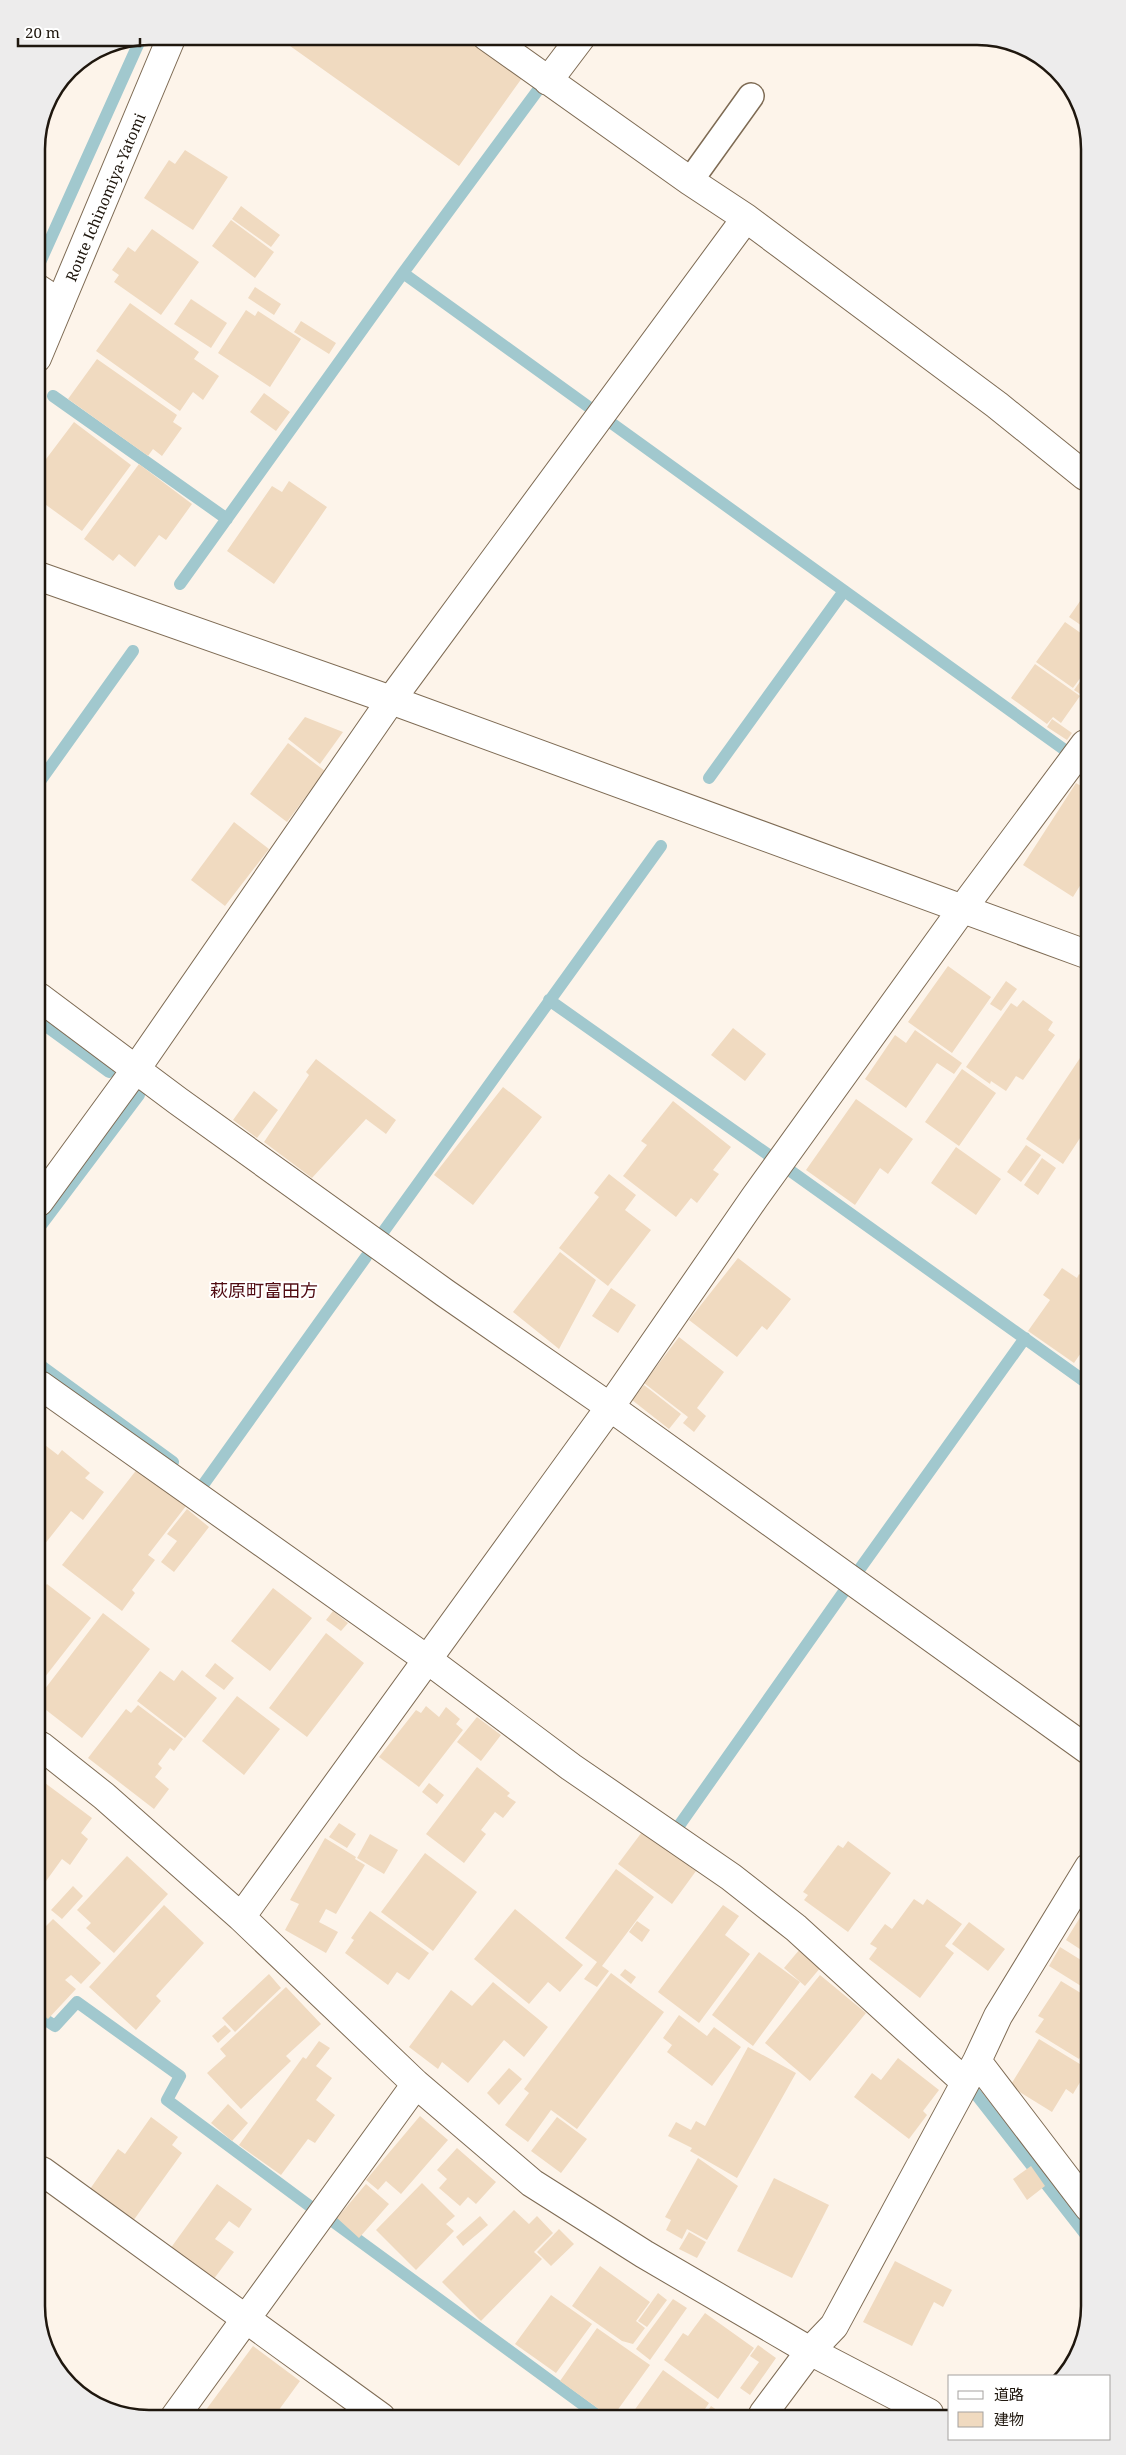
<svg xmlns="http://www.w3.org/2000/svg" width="1126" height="2455" viewBox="0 0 1126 2455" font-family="'Noto Serif','Noto Sans JP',serif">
	<rect width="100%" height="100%" fill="#fdf4ea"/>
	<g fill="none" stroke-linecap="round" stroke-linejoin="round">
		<path stroke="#a1c8ce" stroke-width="12" d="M37,269L141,38
			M403,273L593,410
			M53,396L227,519
			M610,422L1069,753
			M180,584L403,273L538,90
			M709,778L844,591
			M38,784L133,651
			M549,1000L770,1156
			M39,1021L109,1072
			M792,1172L1087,1383
			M39,1228L139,1095
			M381,1235L661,846
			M40,1365L173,1462
			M203,1485L366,1257
			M859,1570L1025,1338
			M676,1830L843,1593
			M41,2017L55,2026L77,2002L180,2076L167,2100L311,2207
			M975,2093L1090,2240
			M335,2223L597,2415"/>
	</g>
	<path fill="#f0dac0" d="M276,36H463L522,78L459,166Z
		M185,150L228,177L193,230L144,198L169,160L175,164Z
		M241,206L280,235L271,247L232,219Z
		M231,220L274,252L255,278L212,246Z
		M152,229L199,262L161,315L114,282L119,275L112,270L128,247L135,252Z
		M255,287L281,304L274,315L248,298Z
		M191,299L227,323L211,348L174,324Z
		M130,303L199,352L194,359L219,376L203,400L193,392L180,411L96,351Z
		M246,310L255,316L258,311L301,339L270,387L218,353Z
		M301,321L336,343L329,354L294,332Z
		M97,359L177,415L173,422L182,428L162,456L153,449L148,456L68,399Z
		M264,393L290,412L276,431L250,412Z
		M74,422L131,465L82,531L42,502L37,483V471Z
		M139,464L192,504L166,540L159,535L135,567L119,554L113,561L84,539Z
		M289,481L327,507L274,584L227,551L272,486L282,492Z
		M1085,594V628L1069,617Z
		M1065,622L1085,636V675L1084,673L1073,688L1036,662Z
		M1035,664L1080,696L1061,723L1053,717L1047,724L1011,698Z
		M1084,676H1085V697L1074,690Z
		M305,717L343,732L320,764L288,739Z
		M1052,719L1072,733L1067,740L1047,727Z
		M288,743L325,771L287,822L250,794Z
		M1076,783L1086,789V876L1073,897L1023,865Z
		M234,822L269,849L225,906L191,880Z
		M948,966L991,997L952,1053L908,1022Z
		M1006,981L1017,989L1001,1011L990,1004Z
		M1023,1000L1053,1022L1048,1030L1055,1035L1023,1080L1016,1076L1006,1091L991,1081L990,1084L966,1067L1011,1003L1017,1007Z
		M733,1028L766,1054L745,1081L711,1055Z
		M915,1030L962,1063L954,1074L937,1063L906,1108L865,1079L895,1035L906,1043Z
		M1086,1049V1129L1063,1164L1026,1139Z
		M316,1059L396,1120L386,1134L366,1119L312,1178L264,1142L309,1075L306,1072Z
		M962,1069L996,1093L959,1146L925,1122Z
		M503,1087L542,1117L473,1205L434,1175Z
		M254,1091L278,1110L257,1138L233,1120Z
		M856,1099L913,1139L888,1174L880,1168L855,1205L806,1170Z
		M673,1101L731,1147L713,1170L719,1174L697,1203L691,1198L676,1217L623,1176L647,1145L641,1141Z
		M1026,1145L1041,1155L1021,1182L1007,1172Z
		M956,1147L1001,1179L976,1215L931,1183Z
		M1042,1158L1056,1168L1038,1195L1024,1185Z
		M609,1174L636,1195L625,1210L651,1230L608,1286L559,1248L599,1197L594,1193Z
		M560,1252L596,1280L559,1349L513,1312Z
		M738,1258L791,1299L767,1330L762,1326L737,1357L689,1320Z
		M1062,1268L1077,1278L1079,1274L1087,1280V1344L1074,1363L1028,1331L1050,1300L1043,1295Z
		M611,1288L636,1305L618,1333L592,1316Z
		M679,1337L724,1372L697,1408L706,1416L694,1432L683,1423L688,1417L644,1383Z
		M644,1385L681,1414L669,1429L632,1400Z
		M41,1442L58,1455L62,1450L90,1473L85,1478L104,1492L83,1520L71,1511L44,1545L40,1542Z
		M138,1468L186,1506L148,1555L155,1560L132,1590L135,1593L122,1611L62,1565Z
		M187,1509L209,1527L174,1572L161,1562L177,1541L167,1534Z
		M47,1584L91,1618L41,1682L40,1592Z
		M273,1588L312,1618L270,1671L231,1641Z
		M333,1611L348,1623L341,1631L326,1620Z
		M103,1613L150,1649L82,1738L41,1706V1694Z
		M326,1633L364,1663L307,1737L269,1708Z
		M215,1663L234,1678L224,1690L205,1676Z
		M182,1670L217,1698L185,1738L137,1701L160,1671L174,1681Z
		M237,1696L280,1729L244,1775L202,1741Z
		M138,1705L183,1739L174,1751L170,1748L158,1764L162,1768L155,1777L169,1789L154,1809L88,1758L126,1709L131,1713Z
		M426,1706L439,1717L446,1707L460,1719L456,1724L463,1730L419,1787L379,1757L416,1710L421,1713Z
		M477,1717L501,1735L481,1761L457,1742Z
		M477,1767L510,1793L507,1796L516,1802L503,1818L495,1812L481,1830L486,1834L464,1863L426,1834Z
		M41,1780L92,1818L81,1833L88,1839L70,1865L62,1859L41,1888Z
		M429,1783L444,1795L437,1804L422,1792Z
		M339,1823L356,1834L347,1848L329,1837Z
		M642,1832L696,1871L672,1904L618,1864Z
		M370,1834L398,1850L384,1874L357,1858Z
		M325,1838L356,1857L355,1859L365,1865L336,1914L326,1909L319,1922L338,1932L326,1953L285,1930L299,1904L290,1900Z
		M848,1841L891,1873L848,1932L804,1900L808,1895L803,1892L838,1845L843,1848Z
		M425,1853L477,1892L433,1951L381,1912Z
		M127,1856L168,1894L114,1953L86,1928L91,1923L77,1910Z
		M616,1869L654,1897L602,1966L609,1971L597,1987L584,1979L597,1962L565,1938Z
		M73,1886L83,1896L62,1919L51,1910Z
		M914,1899L923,1905L927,1899L962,1924L945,1946L954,1953L920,1998L869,1959L877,1948L870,1944L885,1924L892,1929Z
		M1089,1903V1955L1066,1940Z
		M164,1905L204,1943L156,1996L161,2001L136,2030L89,1987Z
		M723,1905L739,1916L725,1935L750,1954L699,2023L658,1992Z
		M515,1909L583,1965L560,1992L548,1982L529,2004L474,1959Z
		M370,1911L429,1953L409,1980L397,1972L388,1985L345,1953L354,1940L351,1938Z
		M53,1919L101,1963L81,1984L71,1975L65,1980L76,1989L48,2019L41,2013V1931Z
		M637,1921L650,1930L642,1942L629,1932Z
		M969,1922L1005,1949L988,1971L952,1944Z
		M1060,1947L1089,1965V1991L1049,1966Z
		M800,1949L821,1967L805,1986L784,1968Z
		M759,1952L800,1982L753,2046L712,2015Z
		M625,1969L636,1977L631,1984L620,1975Z
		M611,1973L664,2012L577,2129L551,2110L528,2142L505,2125L529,2093L524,2089Z
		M269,1974L281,1988L235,2032L222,2018Z
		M820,1975L866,2013L810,2081L765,2043Z
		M1061,1981L1089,1998V2042L1079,2059L1035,2032L1044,2019L1038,2016Z
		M493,1982L548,2027L524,2057L504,2040L468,2083L442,2062L438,2069L409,2047L451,1990L472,2006Z
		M286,1987L321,2024L286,2056L291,2061L241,2109L207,2073L226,2056L220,2049Z
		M679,2015L707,2036L714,2027L741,2047L712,2086L667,2052L672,2045L663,2038Z
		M225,2025L231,2031L218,2043L212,2036Z
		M1039,2039L1088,2069L1073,2094L1066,2089L1052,2112L1010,2086Z
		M319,2041L330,2048L316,2066L332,2078L316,2100L335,2115L315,2143L308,2139L281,2175L239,2145L303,2057L306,2059Z
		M748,2047L796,2073L737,2178L690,2151L692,2148L668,2136L676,2122L691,2130L696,2121L705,2126Z
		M898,2058L939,2090L923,2111L927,2115L909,2139L854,2097L872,2073L881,2080Z
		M509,2068L522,2079L499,2105L487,2093Z
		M228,2104L248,2123L232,2141L211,2123Z
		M420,2116L448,2140L401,2194L386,2181L378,2190L366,2180Z
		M151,2117L178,2137L172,2145L182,2153L133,2221L90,2189L118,2149L125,2154Z
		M557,2117L587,2139L561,2173L531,2151Z
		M1089,2140V2160L1081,2156Z
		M457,2148L496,2182L476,2204L468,2197L460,2206L439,2188L447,2179L437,2170Z
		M698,2158L738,2186L707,2240L687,2229L682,2239L666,2230L671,2220L665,2217Z
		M1031,2166L1045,2186L1027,2200L1013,2179Z
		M774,2178L829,2205L792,2278L737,2251Z
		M422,2183L455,2216L446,2224L454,2231L416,2270L376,2230Z
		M217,2184L252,2209L239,2228L229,2221L215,2239L234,2252L213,2280L170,2249Z
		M366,2184L389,2204L359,2238L337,2218Z
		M514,2210L529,2224L537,2216L553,2233L534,2252L542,2259L481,2321L442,2282Z
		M480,2216L488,2225L463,2246L456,2237Z
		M559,2229L574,2244L551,2266L537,2252Z
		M689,2232L706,2242L697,2258L679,2249Z
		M895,2261L952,2290L943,2307L934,2302L912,2346L863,2322Z
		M600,2266L650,2302L636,2321L645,2328L633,2344L622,2341L572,2306Z
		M658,2293L667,2300L647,2327L638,2321Z
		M551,2295L592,2324L556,2373L515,2344Z
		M673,2299L687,2308L650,2360L636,2349Z
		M705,2313L754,2348L718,2399L664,2360L683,2333L688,2336Z
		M597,2328L650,2365L614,2415H607L560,2381Z
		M758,2345L776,2358L750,2395L740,2388L759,2362L750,2356Z
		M253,2346L300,2381L273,2418H200Z
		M663,2370L709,2403L701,2415H631Z
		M711,2406L724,2415H705Z
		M559,2410L567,2416H555Z"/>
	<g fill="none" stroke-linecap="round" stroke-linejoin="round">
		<g stroke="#7e6b54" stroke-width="28">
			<path id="service" d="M690,181L751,96"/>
		</g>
		<g stroke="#7e6b54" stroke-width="30">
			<path id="minor" d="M486,36L690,181L746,218L997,405L1085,476
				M548,81L582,36
				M37,288L60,303
				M39,997L178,1101L445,1293L610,1407L1088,1750
				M39,1202L136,1069L391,700L746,218
				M40,1385L428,1660L571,1767L731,1877L796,1928L965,2082
				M41,1746L104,1796L241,1917L416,2084L532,2183L644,2254L810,2351L929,2413
				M241,1917L610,1407L755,1197L963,908L1085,744
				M977,2061L1089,2208
				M42,2171L381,2417
				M763,2414L810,2351L834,2326L977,2061L998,2016L1089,1867
				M174,2418L416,2084"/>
		</g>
		<g stroke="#7e6b54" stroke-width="30">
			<path id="tertiary" d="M38,576L391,700L1086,954"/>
		</g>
		<g stroke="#7e6b54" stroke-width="30">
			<path id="secondary" d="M37,358L172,36"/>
		</g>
		<use href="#service" stroke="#fff" stroke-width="25"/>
		<use href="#minor" stroke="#fff" stroke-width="28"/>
		<use href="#tertiary" stroke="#fff" stroke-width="28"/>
		<use href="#secondary" stroke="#fff" stroke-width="28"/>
	</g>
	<g text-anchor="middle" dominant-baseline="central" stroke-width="4" stroke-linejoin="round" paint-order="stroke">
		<g font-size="15" fill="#1f170e" stroke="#fff">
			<text transform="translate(105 197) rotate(-67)">Route Ichinomiya-Yatomi</text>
		</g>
		<g font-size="18" fill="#500b12" stroke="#fff">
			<text x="264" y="1290">萩原町富田方</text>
		</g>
	</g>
	<path d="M0 0H1126V2455H0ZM149 45H977A104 104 0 0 1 1081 149V2306A104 104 0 0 1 977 2410H149A104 104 0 0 1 45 2306V149A104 104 0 0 1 149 45Z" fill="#edecec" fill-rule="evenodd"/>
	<path fill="none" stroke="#1f170e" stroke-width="2.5" d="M149 45H977A104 104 0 0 1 1081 149V2306A104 104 0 0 1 977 2410H149A104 104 0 0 1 45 2306V149A104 104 0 0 1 149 45Z"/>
	<rect x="948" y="2375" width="162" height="65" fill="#ffffff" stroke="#a5a29f"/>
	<rect x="958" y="2391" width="25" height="8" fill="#ffffff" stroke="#a5a29f"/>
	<text x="994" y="2400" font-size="15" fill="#1f170e">道路</text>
	<rect x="958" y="2412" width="25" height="15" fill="#f0dac0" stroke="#a5a29f"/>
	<text x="994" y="2425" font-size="15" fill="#1f170e">建物</text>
	<path d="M18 38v8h122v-8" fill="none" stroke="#1f170e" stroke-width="2.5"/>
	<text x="25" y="38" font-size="15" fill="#1f170e" stroke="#ffffff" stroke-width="4" paint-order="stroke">20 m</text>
</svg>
